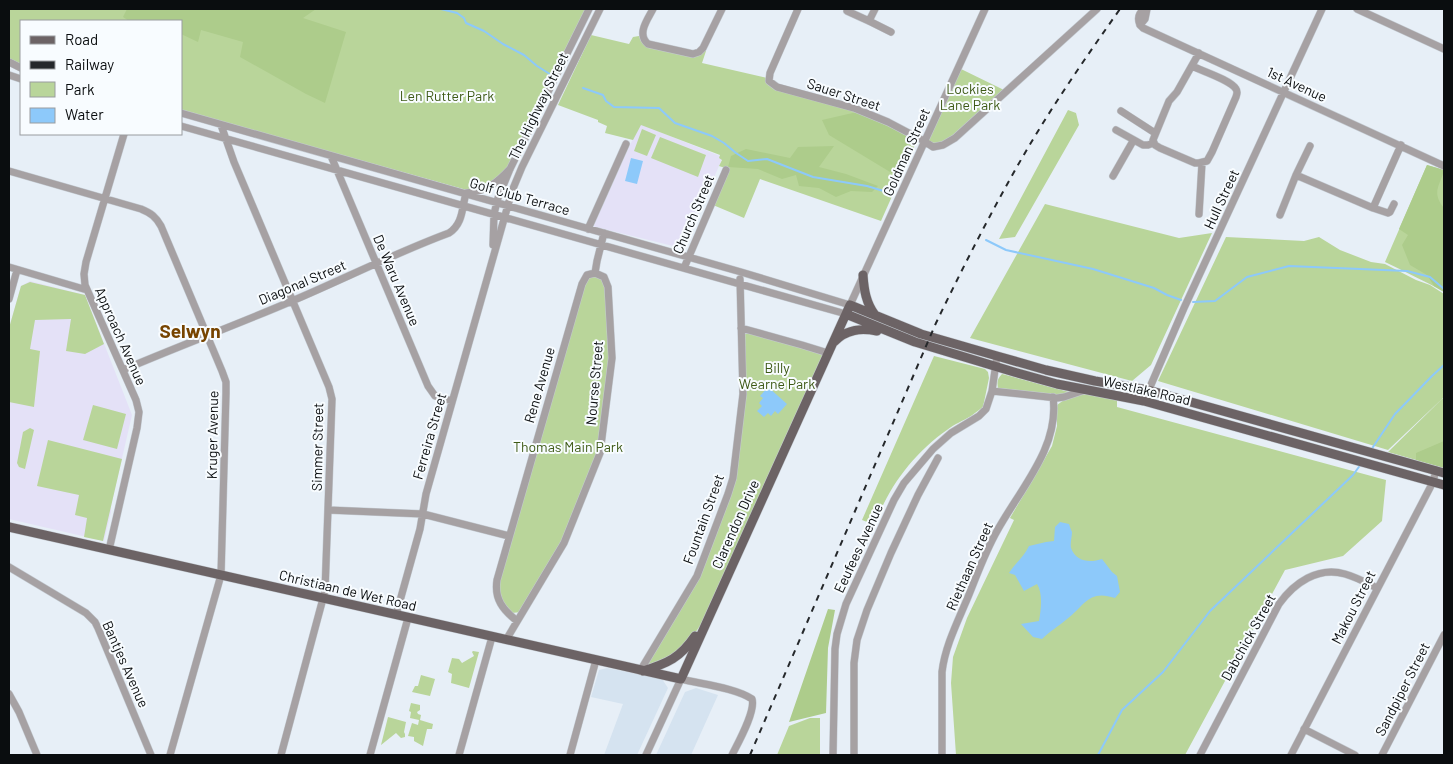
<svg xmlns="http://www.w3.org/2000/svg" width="1453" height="764" viewBox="0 0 1453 764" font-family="Barlow,sans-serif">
	<rect width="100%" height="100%" fill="#e7eff7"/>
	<path fill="#d5e3f0" d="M607,668L662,679L668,688L637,755H604L623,704L591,697L599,670Z
		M696,688L718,695L691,755H656L685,692Z"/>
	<path fill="#e4e1f7" d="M640,124L720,156L722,159L687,240L673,246L592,226Z
		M30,281L85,295L132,415L111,506V512L104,541L9,519V328L21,286Z"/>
	<path fill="#b9d59a" d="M9,9H587L508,168L491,184L470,191L181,110V21H21V64L9,58Z
		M591,35L629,44L633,37L639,36L641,41L672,51H706L702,63L767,78V81L853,110L887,124L917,140L881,221L760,179L744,218L713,205L725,168L719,166L722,160L719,158L720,155L641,125L633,140L605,133L607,126L598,122V120L558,105Z
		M961,69L1004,90L955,136L936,145L928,141Z
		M1068,110L1076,113L1079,125L1015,237L999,239Z
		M642,129L656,135L647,156L634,151Z
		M660,137L706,155L698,177L651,158Z
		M1427,165L1444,170V292C1425,281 1405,272 1385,262Z
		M1045,204L1179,238L1212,233L1151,365L1132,381L970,338Z
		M1226,237L1304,241L1319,237L1340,250L1371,262L1385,264L1416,280L1430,285L1444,294V397L1388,450L1158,381Z
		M594,275L604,281L610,357L598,451L564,540L521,612L512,613L504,606L498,587L585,281Z
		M30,282L85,295L104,344L85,354L66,351L71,319L35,320L30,349L40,351L34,407L9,402V328L21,286Z
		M743,331L824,354L702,623L690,640L678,654L644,668L688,596L736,473Z
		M934,356L985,369L988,372L989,378L983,407C979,410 975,413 971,416C963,421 954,424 947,430C914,453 888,487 875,525L862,520Z
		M1002,374L1006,375L1069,392L1061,395L998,388C997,382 997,379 1002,374Z
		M1083,394L1117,399V407L1386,480L1382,521L1343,556L1285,570L1185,755H956L951,683L953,657L967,618L1014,520L1010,518L1052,446L1057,426V405L1068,397Z
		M1444,398V468L1388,452L1442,399Z
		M93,405L126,414L117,449L83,440Z
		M30,428L34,430L25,469L19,467L17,463L23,432Z
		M48,440L122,459L103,541L84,537L87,518L75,515L79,495L37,486Z
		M473,651L479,652L469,688L451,683L452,674L448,672L452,658L459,659L462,663L474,656L472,652Z
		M421,675L435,679L430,696L412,692L415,686H418Z
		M411,703L420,705V710L417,712L418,714L421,715L420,720L433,724L432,729H427L423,746L414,741V737L408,736L412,723L418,725L419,720L410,718L411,712L409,711Z
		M388,717L406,722L404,732L405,734V737L401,738L396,733L381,745Z
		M810,718H820V755H777L789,726Z"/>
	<path fill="#adcc8b" d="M127,9H316L303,18L346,32L325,103L306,94L240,57L243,42L201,30L198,42L181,34V21H129L123,17Z
		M857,112L917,140L900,178L829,135L822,120Z
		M834,146L819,167L846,174L878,186L872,192L851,191L836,197L819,188L799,186L796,175L782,179L758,169L728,167L731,156L746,149L790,158L798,147Z
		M1427,165L1444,170C1440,186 1431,192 1444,208V292L1434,286L1427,275L1410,265L1402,245L1408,235L1399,229Z
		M1444,441V468L1416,460V453Z
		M828,609L835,610L828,648L826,713L789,722Z"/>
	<path fill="#8dc9fa" d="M631,158L643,161L637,184L625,181Z
		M768,387L787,404L778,414L775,411L771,416L768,413L764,417L757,411L762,406L759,403L763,398L760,396Z
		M1060,522L1069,524C1070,527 1071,530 1072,532C1072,537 1070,543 1071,548C1076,562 1090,563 1102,559L1112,572L1117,576L1120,592L1115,598C1089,589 1085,605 1067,619C1059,626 1050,631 1042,639L1033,637L1021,624L1039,621C1041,610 1043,593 1037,584L1024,591L1015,575L1009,573C1015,563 1024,557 1029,546L1046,542L1054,541L1055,527Z"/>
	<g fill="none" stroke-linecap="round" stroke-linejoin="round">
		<path stroke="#8dc9fa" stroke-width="2" d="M441,9L457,13L464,18L466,23L484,31L503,44L524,55L537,66L553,76
			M583,88L603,95L606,101L614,107L659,108L675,123L712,136L724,143L736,153L748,161L767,159L813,177L867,186L890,193
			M986,240L1006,250L1093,269L1154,288L1167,295L1181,300
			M1193,302L1215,301L1247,277L1289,266L1407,271L1430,277L1444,289
			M1371,450L1395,414L1432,376L1444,365
			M1098,755L1122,710L1163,672L1210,611L1353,475L1361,464"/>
		<g stroke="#c4cbd2" stroke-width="8">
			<path id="minor" d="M653,9C648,19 636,34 648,44L693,54L699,52L703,48L722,9
				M798,9L770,73L769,81L777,87L854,108L888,122L924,141L933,147L943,145L955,138L1097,9
				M1357,9L1444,49
				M847,11L869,21L875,9
				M869,21L891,32
				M1140,25L1143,28L1444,166
				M1140,25C1137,18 1139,13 1144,9
				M1140,25L1145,19L1147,9
				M9,62L21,68
				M1192,66C1202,71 1231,80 1236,89C1238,92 1237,93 1236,97L1212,152L1207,161L1199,163H1195L1160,148L1155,145L1153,140L1169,101L1177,92L1199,53
				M9,75L21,79
				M1121,111L1155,133
				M181,113L741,272L850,305L985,9
				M221,125L234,162L329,387L332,399L325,591L281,755
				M181,126L846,314
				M1116,130L1143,145H1148L1153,143
				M1310,146L1296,175L1373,208
				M331,156L428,386L435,396L452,401
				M9,171L141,209C151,213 156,217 161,226L222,371L226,382V393L221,575L170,755
				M1113,176L1133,141
				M1394,204L1390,212L1388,213L1373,208L1401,145
				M1199,214L1202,163
				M1280,215L1296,175
				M588,229L626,144
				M493,245L494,214L498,198L510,169L589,9
				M9,267L87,290
				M684,268L726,170
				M9,299L17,270
				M741,328L802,345L828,353
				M123,370C179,346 236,325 292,301C344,279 395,253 449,233C463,224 462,208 466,193C487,191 496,184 510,169
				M992,391L1057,398L1064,397L1085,390
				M1144,401L1184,308L1322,9
				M328,510L423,514L509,536
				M109,550L137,428L139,412L136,400L85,285L84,274L86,262L124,134
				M9,567L86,613L95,622L98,628L151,755
				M396,615L420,529L426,494L512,191L522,167L600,9
				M517,621C503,610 494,599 497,580L582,284L587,275L595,273
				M506,640L564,543L600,453L612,358L608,287L604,277L595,273L597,261L604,233
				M640,671L697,576L728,494L733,478L743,394L740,279
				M9,694L19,712L37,755
				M1304,729L1355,755
				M370,755L408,618
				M459,755L492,637
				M570,755L596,660
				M646,755L681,679C701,684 736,688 752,699C756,711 738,743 732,755
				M833,755L835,649L837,634L846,604L894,500L904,483L933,449L951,433L979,416L986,409L992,391L997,356
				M854,755V663L857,640L867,610L891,553L918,495L938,458
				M942,755V672C945,646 958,621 968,597C977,575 985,552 997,531C1020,489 1060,447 1053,397
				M1200,755L1279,604C1294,583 1318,566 1345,574C1356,577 1367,583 1377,588
				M1291,755L1433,482L1436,470
				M1382,755L1444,635"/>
		</g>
		<g stroke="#c4cbd2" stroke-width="10">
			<path id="major" d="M863,275C864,290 866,303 875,315
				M846,314L915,342L1014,372L1057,384L1144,401L1444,485
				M834,342C846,329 861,328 877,331
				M9,527L681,679L850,305L921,334L997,356L1046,370L1095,381L1148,390L1444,473
				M643,671C668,663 680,658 695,636"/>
		</g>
		<use href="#minor" stroke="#a6a1a3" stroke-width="7"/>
		<use href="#major" stroke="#6c6365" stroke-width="9"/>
		<path stroke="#25282b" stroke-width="2" stroke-dasharray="6 6" stroke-linecap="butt" d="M750,755L936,323C963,267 991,212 1022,158C1052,106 1086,57 1120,9"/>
	</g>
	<g text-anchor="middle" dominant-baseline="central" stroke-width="4" stroke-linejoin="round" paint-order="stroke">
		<g font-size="14" fill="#0a0d0f" stroke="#f8fcff">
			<text transform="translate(1297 84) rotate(25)">1st Avenue</text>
			<text transform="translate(844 94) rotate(18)">Sauer Street</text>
			<text transform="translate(538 106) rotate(-64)">The Highway Street</text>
			<text transform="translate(906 152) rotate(-66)">Goldman Street</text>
			<text transform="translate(520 196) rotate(16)">Golf Club Terrace</text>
			<text transform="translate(1221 199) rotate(-65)">Hull Street</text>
			<text transform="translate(693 214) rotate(-67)">Church Street</text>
			<text transform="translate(397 280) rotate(67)">De Waru Avenue</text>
			<text transform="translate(302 282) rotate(-23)">Diagonal Street</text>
			<text transform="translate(121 336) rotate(66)">Approach Avenue</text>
			<text transform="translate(594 383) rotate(-85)">Nourse Street</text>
			<text transform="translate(539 385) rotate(-74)">Rene Avenue</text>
			<text transform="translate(1147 390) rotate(13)">Westlake Road</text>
			<text transform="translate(212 435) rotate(-89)">Kruger Avenue</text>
			<text transform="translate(429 436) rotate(-74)">Ferreira Street</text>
			<text transform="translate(317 447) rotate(-89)">Simmer Street</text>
			<text transform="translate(703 519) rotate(-70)">Fountain Street</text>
			<text transform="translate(735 524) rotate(-66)">Clarendon Drive</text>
			<text transform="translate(858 548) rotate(-65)">Eeufees Avenue</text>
			<text transform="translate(969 566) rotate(-66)">Riethaan Street</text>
			<text transform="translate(348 590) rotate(13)">Christiaan de Wet Road</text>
			<text transform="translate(1353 607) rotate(-63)">Makou Street</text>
			<text transform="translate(1248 637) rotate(-61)">Dabchick Street</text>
			<text transform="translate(126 664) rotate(66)">Bantjes Avenue</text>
			<text transform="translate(1402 689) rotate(-63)">Sandpiper Street</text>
		</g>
		<g font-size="14" fill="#3d5915" stroke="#f8fcff">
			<text x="970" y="88">Lockies<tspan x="970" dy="16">Lane Park</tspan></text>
			<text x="447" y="95">Len Rutter Park</text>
			<text x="777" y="367">Billy<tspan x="777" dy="16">Wearne Park</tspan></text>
			<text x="568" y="446">Thomas Main Park</text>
		</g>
		<g font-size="19" font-weight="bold" fill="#740" stroke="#f8fcff">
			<text x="190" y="330">Selwyn</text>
		</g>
	</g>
	<rect width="1453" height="764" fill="none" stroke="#0a0d0f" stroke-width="20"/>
	<rect x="20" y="20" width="162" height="115" fill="#f8fcff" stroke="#999c9f"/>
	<rect x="30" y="36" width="25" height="8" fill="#6c6365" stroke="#999c9f"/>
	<text x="65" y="45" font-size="15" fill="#0a0d0f">Road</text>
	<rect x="30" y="61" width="25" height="8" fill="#25282b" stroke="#999c9f"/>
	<text x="65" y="70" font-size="15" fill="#0a0d0f">Railway</text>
	<rect x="30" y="82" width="25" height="15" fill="#b9d59a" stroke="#999c9f"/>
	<text x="65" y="95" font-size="15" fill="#0a0d0f">Park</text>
	<rect x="30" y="108" width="25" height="15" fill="#8dc9fa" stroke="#999c9f"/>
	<text x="65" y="120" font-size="15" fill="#0a0d0f">Water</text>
</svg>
